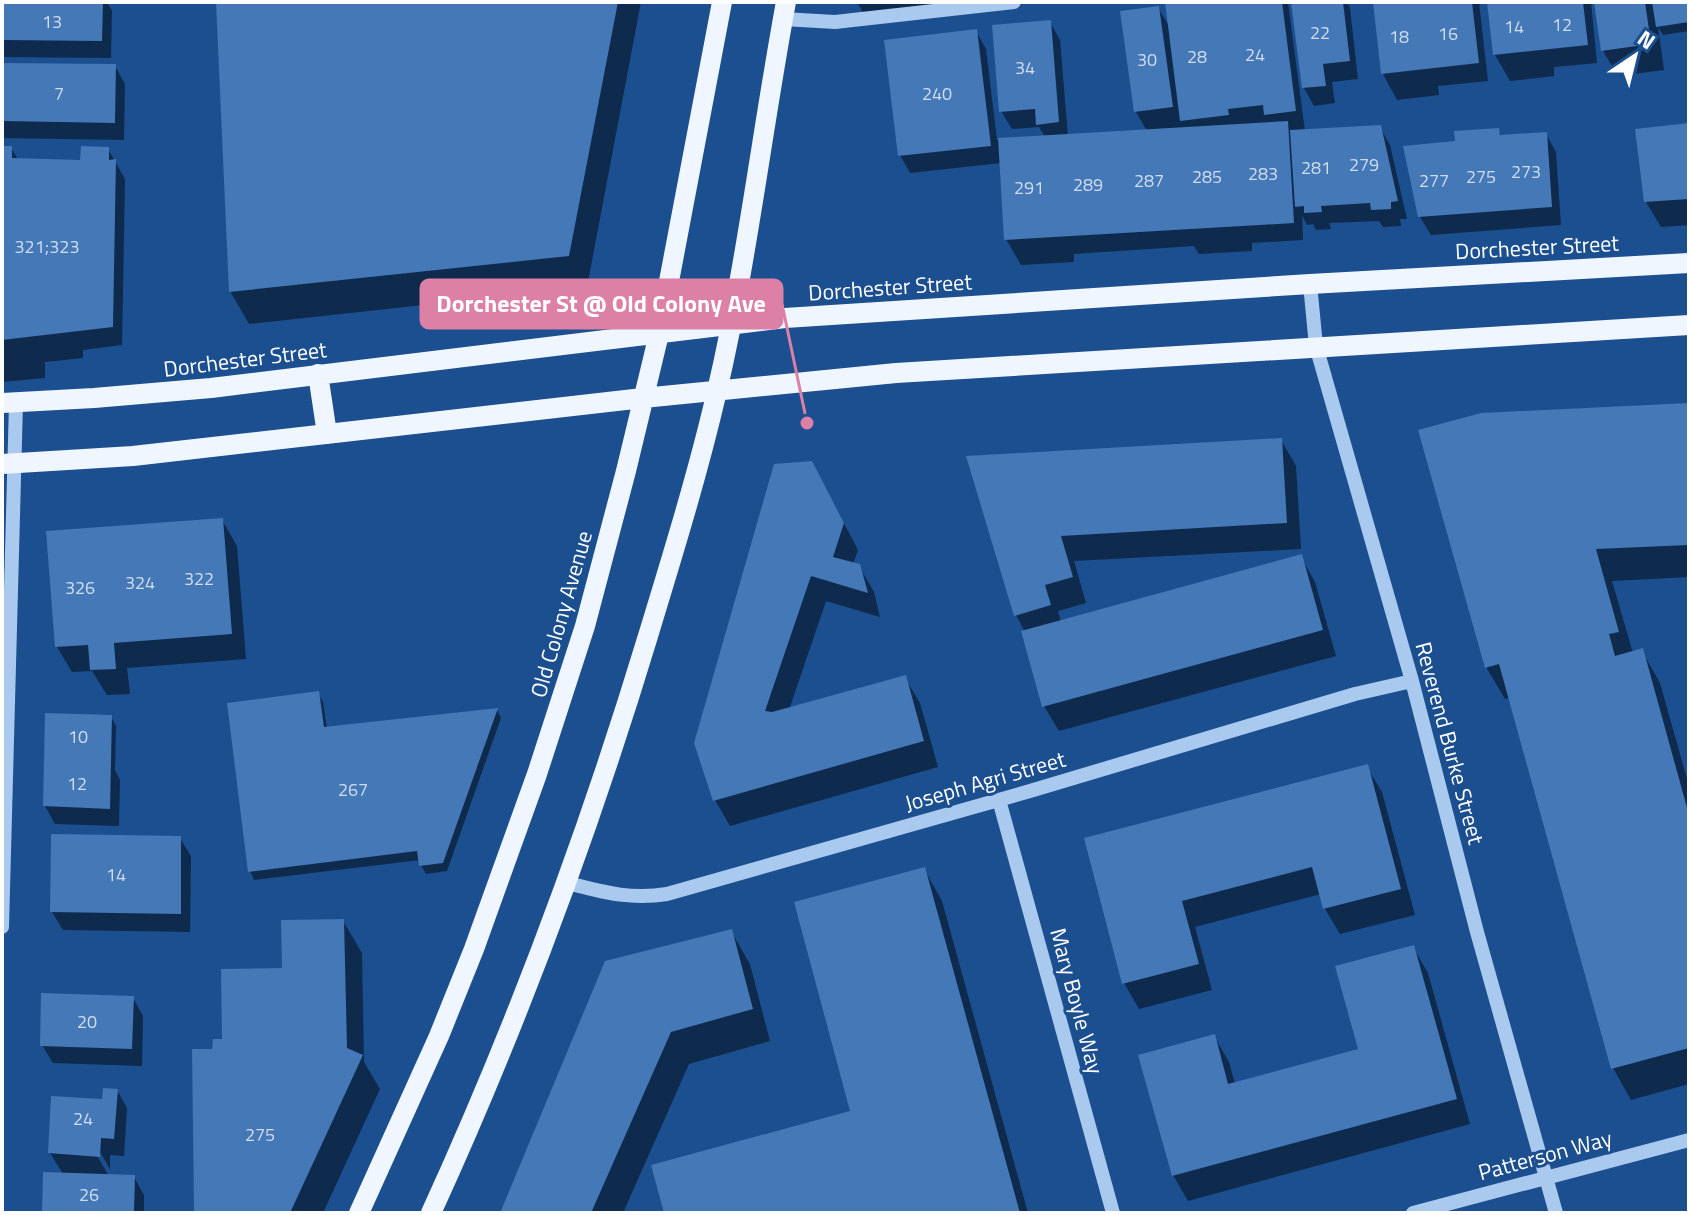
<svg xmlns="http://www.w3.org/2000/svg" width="1691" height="1215" viewBox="0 0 1691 1215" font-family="'Titillium Web',sans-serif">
	<rect width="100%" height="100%" fill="#1b4f8f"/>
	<path fill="#0007" d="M2,2H107L112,11L111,58L2,57Z
		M218,2H641L587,287L249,324L230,291Z
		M857,2H966L867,19Z
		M1186,2H1288L1305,131L1380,127L1390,145L1407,219H1400L1401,226L1383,227L1379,221L1329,223L1331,229L1316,230L1313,224L1307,225L1302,215L1303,240L1252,243V251L1199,254L1194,246L1074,254V262L1021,265L1006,239L1001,163L910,173L900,155L976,31L986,49L997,140L1045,137L1039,127L1012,129L1001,111L1050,22L1060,40L1068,136L1147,131L1136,112L1158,8L1171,29Z
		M1293,2H1347L1350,8L1358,79L1332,82L1335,103L1314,106L1304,88Z
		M1375,2H1479L1488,81L1438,86L1439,95L1397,100L1383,74Z
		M1489,2H1591L1597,63L1554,67V76L1510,81L1495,55Z
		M1596,2H1689V31L1663,35L1658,27L1664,70L1618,76L1603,51Z
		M2,65L115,66L125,84L124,140L2,138Z
		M1689,125V225L1661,227L1646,202Z
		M1498,130L1502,137L1546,134L1556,152L1561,225L1431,235L1420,217L1457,143Z
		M2,148H11L19,161L82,162L108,149L125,179L122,345L83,350V358L45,362V378L2,382Z
		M1689,405V577L1612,581L1633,653L1642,651L1660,683L1689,786V1084L1631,1100L1613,1068L1510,698L1505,699L1486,667Z
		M1281,440L1296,466L1301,549L1074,561L1086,603L1058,611L1061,622L1301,557L1315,582L1336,656L1059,731L1044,706L1025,632L1016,615L969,458Z
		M826,489L858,550L853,564L859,566L874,592L880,617L826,601L789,710L905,678L920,703L938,767L730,826L715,800Z
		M222,520L237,546L246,659L127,668L130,694L107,695L92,671L72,672L57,647Z
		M318,694L323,702L327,729L497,710L501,718L447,871L426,874L421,865L420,860L254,880L250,871Z
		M111,717L116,726L115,770L120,780L119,826L55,824L45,806Z
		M1367,767L1382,792L1415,915L1340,934L1325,909L1321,894L1195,927L1212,990L1139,1009L1124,983L1086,840Z
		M180,838L191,856L190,932L63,930L52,912Z
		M924,869L942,901L1028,1213H666L853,1113Z
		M343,921L362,953L364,1062L380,1089L323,1213H196L214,1051L285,970Z
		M731,931L750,964L770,1041L689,1064L623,1213H502Z
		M1413,947L1428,973L1470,1124L1188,1201L1173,1175L1214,1036L1229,1062L1235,1084L1360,1050Z
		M133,998L143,1016L142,1066L53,1063L42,1045Z
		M117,1090L127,1108L124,1156L110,1155V1169L97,1147L93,1149L109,1176L134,1177L144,1195V1213H45L44,1211L63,1174L50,1153Z"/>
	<path fill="#4478b7" d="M2,2H103L102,41L2,40Z
		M216,2H618L569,256L229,292Z
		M1165,2H1282L1296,111L1264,115L1263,105L1228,109L1229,115L1180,121Z
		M1291,2H1343L1350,61L1323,64L1326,86L1302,88Z
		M1373,2H1472L1479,63L1381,74Z
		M1487,2H1583L1588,45L1493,55Z
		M1594,2H1645L1651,44L1601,51Z
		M1652,2H1687L1689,22L1656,27Z
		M1159,6L1173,107L1134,112L1120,11Z
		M1051,20L1059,122L1036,125L1035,109L999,112L992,25Z
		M977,29L991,146L898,156L884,40Z
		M2,63L116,64L115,123L2,121Z
		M1288,121L1294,223L1004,240L998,138Z
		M1689,123V199L1644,202L1635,129Z
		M1381,125L1398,201L1391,202V209L1371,210L1370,203L1321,206L1322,212L1304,213V206L1295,207L1290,130Z
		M1499,128L1500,135L1547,132L1552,207L1418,217L1403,146L1455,141L1454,131Z
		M2,146H12V158L80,160L81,146L109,147V160L116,159L113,327L2,340Z
		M1689,403V545L1596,549L1619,632L1609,634L1615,656L1643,648L1689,815V1048L1611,1069L1499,664L1485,668L1418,430L1481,413Z
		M1282,438L1287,523L1061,536L1073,577L1045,585L1051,605L1014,616L966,456Z
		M812,461L844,523L833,557L860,564L868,593L811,576L765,711L772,712L906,675L924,741L713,801L694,743L774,464Z
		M223,518L232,634L114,643L116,669L90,670L88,645L55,647L46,531Z
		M1302,554L1323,630L1042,707L1021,631Z
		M319,691L324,727L498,708L443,863L419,866L417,851L248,872L227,703Z
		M45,713L112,715L110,809L43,806Z
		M1368,764L1401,889L1323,909L1312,867L1182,901L1199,964L1122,984L1084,838Z
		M51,834L181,836V914L50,912Z
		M925,867L1020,1213H664L651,1165L850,1111L794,902Z
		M344,919L347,1048L363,1055L290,1213H194L192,1049H212L213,1039H222L221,969L282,968L281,920Z
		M732,929L753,1009L671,1032L591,1213H500L605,961Z
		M1414,945L1457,1099L1172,1176L1138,1055L1215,1034L1228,1084L1358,1049L1335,966Z
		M41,993L134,996L132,1049L40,1046Z
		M103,1088L118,1089L114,1139L101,1138L100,1157L48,1153L51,1096L102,1099Z
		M43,1172L135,1175L134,1213L42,1212Z"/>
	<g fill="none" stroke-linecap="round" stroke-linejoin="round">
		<path stroke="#a9c9ee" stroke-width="14" d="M783,19L835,22L1014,2
			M1310,284L1316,346L1412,681L1477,932L1556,1213
			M999,800L1113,1213
			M567,883C603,892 630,900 667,894L1030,791L1355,694L1412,681
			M2,927L16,403
			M1413,1213L1689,1140"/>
		<path stroke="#f0f6ff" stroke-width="20" d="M318,374L327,434
			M2,403L94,398L211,388L785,318L1310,284L1689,263
			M2,464L133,456L643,398L896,373L1689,325
			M359,1213L439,1036L474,949L537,774L585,626L626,471L659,334L722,2
			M431,1213C517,1025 588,834 648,636C673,554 698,473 717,391C747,262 762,131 786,2"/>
	</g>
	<g text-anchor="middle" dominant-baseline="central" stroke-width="6" stroke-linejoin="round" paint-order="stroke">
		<g font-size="18" fill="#d0dded">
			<text x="52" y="21">13</text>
			<text x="1562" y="24">12</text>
			<text x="1514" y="26">14</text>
			<text x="1320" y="32">22</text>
			<text x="1448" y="33">16</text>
			<text x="1399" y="36">18</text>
			<text x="1255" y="54">24</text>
			<text x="1197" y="56">28</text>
			<text x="1147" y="59">30</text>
			<text x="1025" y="67">34</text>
			<text x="59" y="93">7</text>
			<text x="937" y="93">240</text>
			<text x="1364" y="164">279</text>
			<text x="1316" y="167">281</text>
			<text x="1526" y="171">273</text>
			<text x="1263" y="173">283</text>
			<text x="1207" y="176">285</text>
			<text x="1481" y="176">275</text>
			<text x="1149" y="180">287</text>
			<text x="1434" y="180">277</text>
			<text x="1088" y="184">289</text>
			<text x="1029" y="187">291</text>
			<text x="47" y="246">321;323</text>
			<text x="199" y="578">322</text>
			<text x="140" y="582">324</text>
			<text x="80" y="587">326</text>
			<text x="78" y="736">10</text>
			<text x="77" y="783">12</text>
			<text x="353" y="789">267</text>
			<text x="116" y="874">14</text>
			<text x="87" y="1021">20</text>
			<text x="83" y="1118">24</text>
			<text x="260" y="1134">275</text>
			<text x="89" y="1194">26</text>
		</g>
		<g font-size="22" fill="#fff" stroke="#1b4f8f">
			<text transform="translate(1537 247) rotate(-3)">Dorchester Street</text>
			<text transform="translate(890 287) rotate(-4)">Dorchester Street</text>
			<text transform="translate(245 359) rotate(-7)">Dorchester Street</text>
			<text transform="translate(561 614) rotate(-74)">Old Colony Avenue</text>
			<text transform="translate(1450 743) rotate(75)">Reverend Burke Street</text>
			<text transform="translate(985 781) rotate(-16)">Joseph Agri Street</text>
			<text transform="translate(1077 1001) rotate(75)">Mary Boyle Way</text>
			<text transform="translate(1545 1155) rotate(-15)">Patterson Way</text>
		</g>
	</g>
	<path fill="none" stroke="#dd80a5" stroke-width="3" d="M807 423L782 304"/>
	<circle fill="#dd80a5" stroke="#1b4f8f" stroke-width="3" cx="807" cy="423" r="8"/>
	<rect fill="#dd80a5" stroke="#dd80a5" stroke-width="3" x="421" y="280" width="361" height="48" rx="8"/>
	<g font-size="24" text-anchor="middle" font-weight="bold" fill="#fff">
		<text x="601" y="312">Dorchester St @ Old Colony Ave</text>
	</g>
	<rect width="1691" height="1215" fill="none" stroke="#ffffff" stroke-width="8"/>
	<g transform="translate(1635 56) rotate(35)" stroke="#1b4f8f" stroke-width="6" paint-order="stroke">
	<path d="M0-6L14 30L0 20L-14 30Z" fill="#ffffff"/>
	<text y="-12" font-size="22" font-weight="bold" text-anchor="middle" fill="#ffffff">N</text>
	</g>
</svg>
